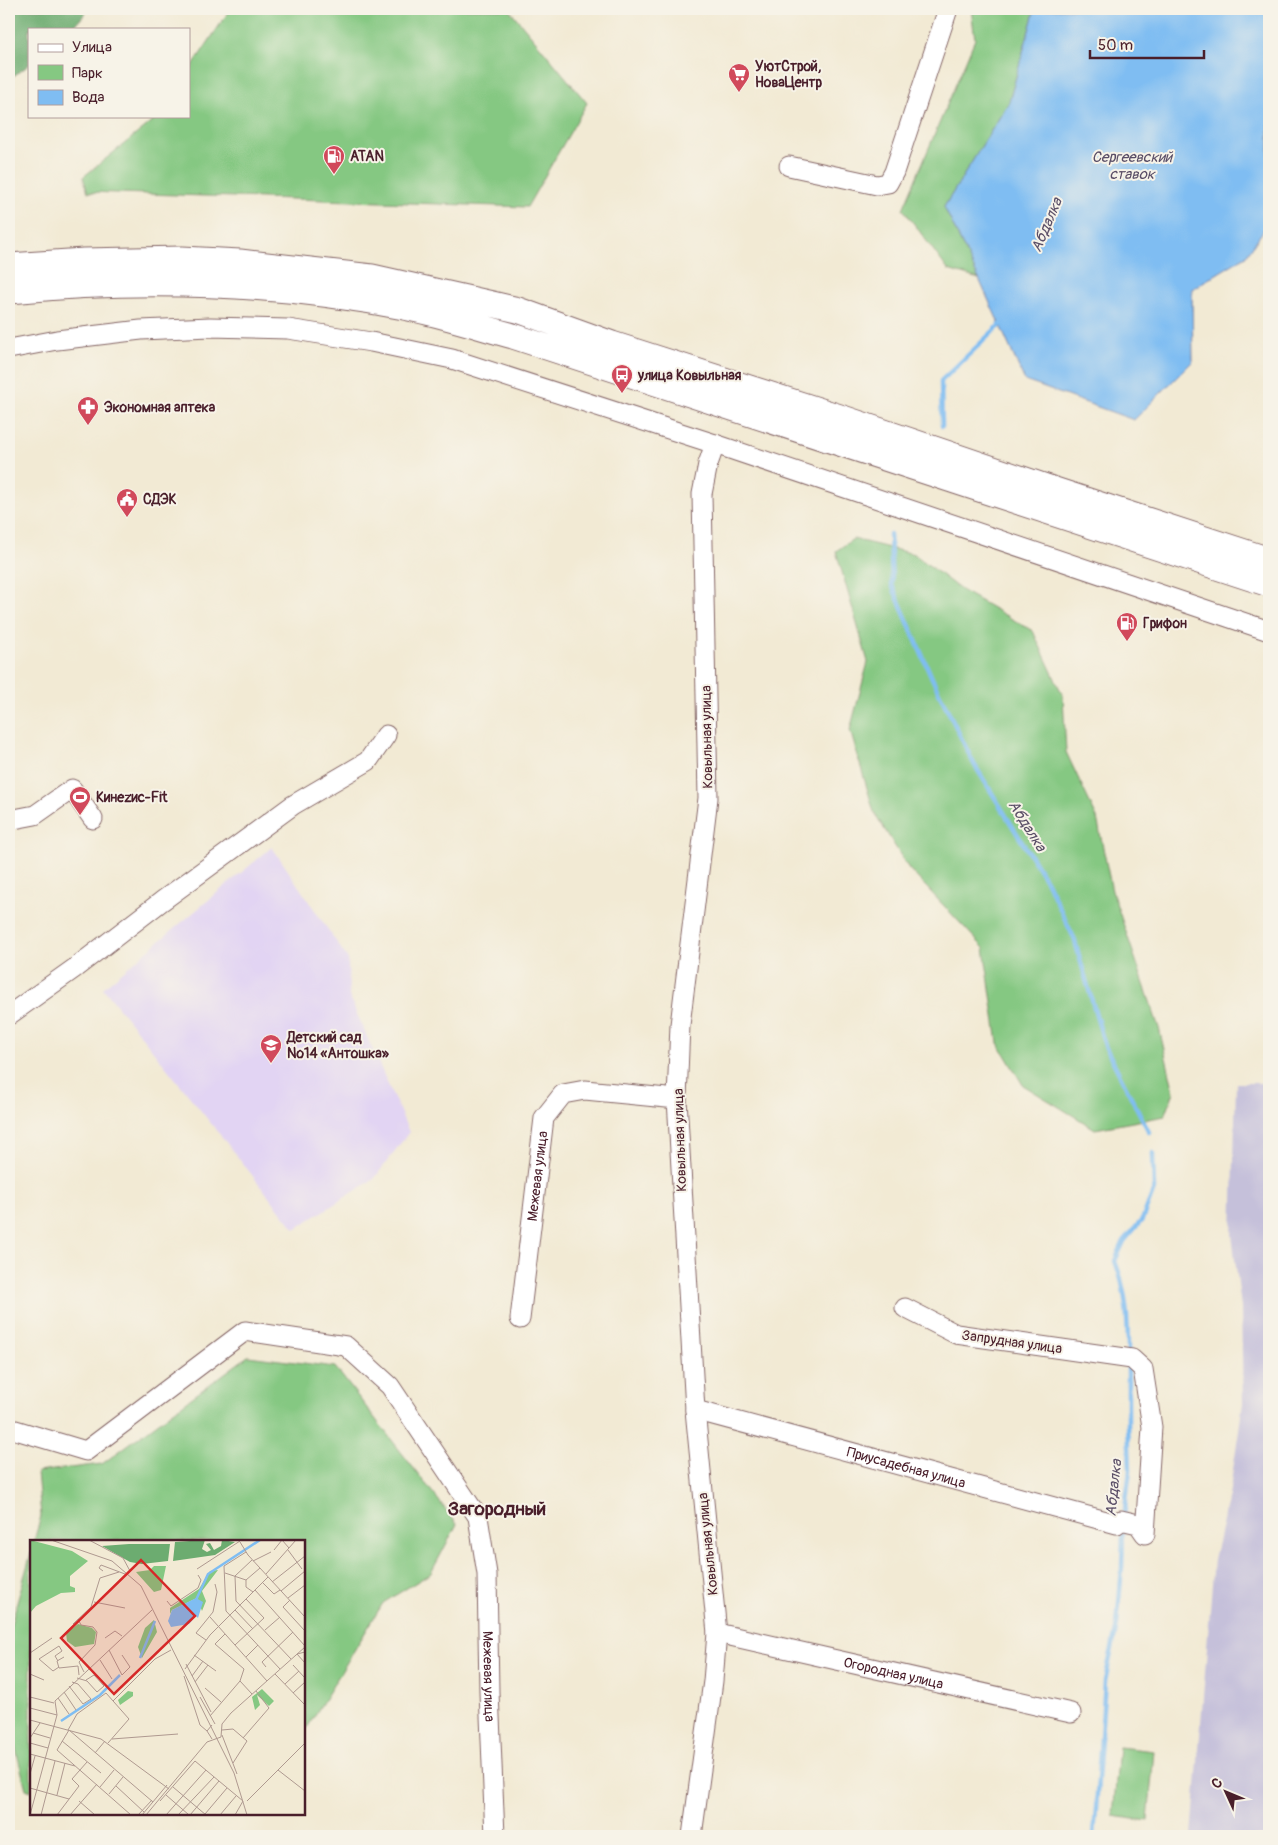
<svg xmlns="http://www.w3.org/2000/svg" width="1278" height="1845" viewBox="0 0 1278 1845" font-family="Pangolin,sans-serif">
	<rect width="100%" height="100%" fill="#f7f3e8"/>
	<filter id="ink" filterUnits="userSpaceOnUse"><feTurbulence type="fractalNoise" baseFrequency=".02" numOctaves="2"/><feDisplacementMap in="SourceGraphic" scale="10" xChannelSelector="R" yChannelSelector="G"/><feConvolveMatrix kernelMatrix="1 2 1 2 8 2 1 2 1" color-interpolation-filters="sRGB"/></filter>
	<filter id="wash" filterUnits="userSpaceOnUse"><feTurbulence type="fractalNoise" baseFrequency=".0096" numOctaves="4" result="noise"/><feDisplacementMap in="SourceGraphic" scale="20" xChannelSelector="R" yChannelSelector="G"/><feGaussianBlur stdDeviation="1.12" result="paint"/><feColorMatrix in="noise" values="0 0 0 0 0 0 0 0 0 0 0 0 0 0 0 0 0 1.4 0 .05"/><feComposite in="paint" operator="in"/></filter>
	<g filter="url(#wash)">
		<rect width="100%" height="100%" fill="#f2ead4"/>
		<path fill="#e2d4f3" d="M272,847L348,959L349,996L409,1132L374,1179L295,1229L103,988Z"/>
		<path fill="#c5c0da" d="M1236,1083H1269V1836H1192L1214,1559L1229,1496L1243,1403L1241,1307L1232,1235Z"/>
		<path fill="#85c882" stroke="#687456" d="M227,9H509L587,103L527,207L88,192L83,177L159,116H189V71L227,14Z
			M971,9H1035L1009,102L944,207L979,279L948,270L903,209L975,39Z
			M853,539L914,554L961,590L1033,631L1063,696L1066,752L1097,818L1112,891L1159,1028L1174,1092L1165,1116L1095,1129L1023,1085L998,1043L984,948L909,869L874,812L850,730L868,662L836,551Z
			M248,1356L335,1367L457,1524L431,1573L383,1603L304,1733V1541H34L41,1516L37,1472L102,1464Z
			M31,1553V1791L26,1789L10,1726L9,1631Z
			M1119,1747L1154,1751L1148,1821L1113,1816Z"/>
		<path fill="#6cac70" stroke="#5b664e" d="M9,9H89L72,29H29V65L9,79Z"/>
		<path fill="#7fbdf2" stroke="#646e8e" d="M1035,9H1269V222L1246,256L1192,289L1193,361L1134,420L1025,381L979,279L944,207L1009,102Z"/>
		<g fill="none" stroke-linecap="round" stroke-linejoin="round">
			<path stroke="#7fbdf2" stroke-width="4.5" d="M942,426L941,381L1003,322
				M890,534L892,585L932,678L974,764L1047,882L1074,938L1105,1046L1149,1132
				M1128,1354C1128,1321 1127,1291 1115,1261L1124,1241L1142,1220L1154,1189L1153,1153
				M1124,1516L1130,1470L1128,1424V1364
				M1094,1836L1105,1681L1117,1625L1122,1568L1123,1526"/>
		</g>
	</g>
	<g filter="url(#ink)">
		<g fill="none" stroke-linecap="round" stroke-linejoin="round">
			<g stroke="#856666" stroke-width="21">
				<g id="minor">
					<path d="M789,166L877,185L888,183L894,172L948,9"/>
					<path d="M9,349L57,340L141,330L210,327L288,329L371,342L452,359L715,444L1269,631"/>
					<path d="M9,820L35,815L72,789L93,819"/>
					<path d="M9,1015L75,968L162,901L293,805L368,761L386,735"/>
					<path id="s1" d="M520,1319L544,1118L563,1094L585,1090L677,1099"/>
					<path id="s2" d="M695,1410L1117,1524L1121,1520L1138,1524L1145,1534L1152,1427L1143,1369L1132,1359L956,1334L905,1308"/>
					<path id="s3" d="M9,1428L86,1451L245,1331L346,1346L390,1386L478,1517L487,1574L489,1692L495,1836"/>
					<path id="s4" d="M717,1633L1071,1713"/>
					<path d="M692,1836L713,1681L717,1633L695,1410L677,1099L680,1025L708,798L702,494L708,464L715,444"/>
				</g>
			</g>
			<g stroke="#856666" stroke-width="27">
				<path id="major" d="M9,266L84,261L182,259L240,262L372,277L492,304L518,310L612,344L843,418L1055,490L1269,560
					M9,291C140,278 275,282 404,307C441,314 477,326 513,336L1269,584"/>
			</g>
			<use href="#minor" stroke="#fff" stroke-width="19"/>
			<use href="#major" stroke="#fff" stroke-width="25"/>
		</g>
	</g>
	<defs>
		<g id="supermarket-pin" transform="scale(1.125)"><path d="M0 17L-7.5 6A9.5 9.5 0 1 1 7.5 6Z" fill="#d1495b" stroke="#f7f3e8"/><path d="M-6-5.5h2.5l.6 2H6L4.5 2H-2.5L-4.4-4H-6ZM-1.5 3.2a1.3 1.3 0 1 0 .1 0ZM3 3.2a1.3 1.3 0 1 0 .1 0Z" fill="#fff"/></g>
		<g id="fuel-pin" transform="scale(1.125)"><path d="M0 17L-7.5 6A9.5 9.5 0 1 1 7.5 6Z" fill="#d1495b" stroke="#f7f3e8"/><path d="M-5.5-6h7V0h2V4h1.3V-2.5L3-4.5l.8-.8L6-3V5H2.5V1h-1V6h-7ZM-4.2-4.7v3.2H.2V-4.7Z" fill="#fff"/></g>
		<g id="bus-pin" transform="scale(1.125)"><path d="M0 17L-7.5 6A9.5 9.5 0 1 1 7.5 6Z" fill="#d1495b" stroke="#f7f3e8"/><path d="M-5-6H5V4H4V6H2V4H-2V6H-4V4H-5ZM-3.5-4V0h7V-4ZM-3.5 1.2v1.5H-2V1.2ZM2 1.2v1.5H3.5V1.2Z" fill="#fff"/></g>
		<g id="pharmacy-pin" transform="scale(1.125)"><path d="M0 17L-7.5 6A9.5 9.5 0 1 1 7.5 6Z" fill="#d1495b" stroke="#f7f3e8"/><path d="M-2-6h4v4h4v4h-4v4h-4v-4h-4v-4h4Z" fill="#fff"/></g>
		<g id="civic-pin" transform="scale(1.125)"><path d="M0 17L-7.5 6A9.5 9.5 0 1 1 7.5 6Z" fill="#d1495b" stroke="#f7f3e8"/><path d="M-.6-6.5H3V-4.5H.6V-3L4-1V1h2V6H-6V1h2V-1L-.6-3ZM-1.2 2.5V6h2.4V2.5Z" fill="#fff"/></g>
		<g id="stadium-pin" transform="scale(1.125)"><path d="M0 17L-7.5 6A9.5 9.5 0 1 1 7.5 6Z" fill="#d1495b" stroke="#f7f3e8"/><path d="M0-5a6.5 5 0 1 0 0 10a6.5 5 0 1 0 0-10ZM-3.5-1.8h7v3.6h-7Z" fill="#fff"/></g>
		<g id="school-pin" transform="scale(1.125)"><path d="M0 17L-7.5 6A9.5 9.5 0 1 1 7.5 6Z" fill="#d1495b" stroke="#f7f3e8"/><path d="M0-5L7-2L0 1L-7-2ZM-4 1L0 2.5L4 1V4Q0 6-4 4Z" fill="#fff"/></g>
	</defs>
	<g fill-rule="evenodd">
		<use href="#supermarket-pin" x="739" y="74"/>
		<use href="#fuel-pin" x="334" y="156"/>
		<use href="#bus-pin" x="622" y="375"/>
		<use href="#pharmacy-pin" x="88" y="407"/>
		<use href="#civic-pin" x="127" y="499"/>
		<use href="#fuel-pin" x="1127" y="623"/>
		<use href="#stadium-pin" x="80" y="797"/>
		<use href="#school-pin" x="271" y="1045"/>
	</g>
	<g text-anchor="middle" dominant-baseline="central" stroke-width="4" stroke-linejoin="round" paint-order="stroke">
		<g font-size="14" font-weight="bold" fill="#4a1f2b" stroke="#f7f3e8" text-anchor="start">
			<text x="755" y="66">УютСтрой,<tspan x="755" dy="16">НоваЦентр</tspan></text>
			<text x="350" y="156">ATAN</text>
			<text x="638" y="375">улица Ковыльная</text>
			<text x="104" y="407">Экономная аптека</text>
			<text x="143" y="499">СДЭК</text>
			<text x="1143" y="623">Грифон</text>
			<text x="96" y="797">Кинеzис-Fit</text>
			<text x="287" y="1037">Детский сад<tspan x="287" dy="16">№14 «Антошка»</tspan></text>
		</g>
		<g font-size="14" fill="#4a1f2b" stroke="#f7f3e8">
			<text transform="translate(707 737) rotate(-91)">Ковыльная улица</text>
			<text transform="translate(680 1140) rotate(-92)">Ковыльная улица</text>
			<text stroke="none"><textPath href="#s1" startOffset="144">Межевая улица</textPath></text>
			<text transform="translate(1012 1342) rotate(8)">Запрудная улица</text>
			<text stroke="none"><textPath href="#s2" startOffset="219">Приусадебная улица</textPath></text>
			<text transform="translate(708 1544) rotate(-96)">Ковыльная улица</text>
			<text stroke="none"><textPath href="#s4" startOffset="181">Огородная улица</textPath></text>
			<text stroke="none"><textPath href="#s3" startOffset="759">Межевая улица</textPath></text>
		</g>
		<g font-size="15" font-style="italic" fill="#5a4e67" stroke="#f7f3e8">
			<text x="1132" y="157">Сергеевский<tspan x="1132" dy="17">ставок</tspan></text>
			<text transform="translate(1047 225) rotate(-67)">Абдалка</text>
			<text transform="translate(1027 826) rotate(58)">Абдалка</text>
			<text transform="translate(1114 1488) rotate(-84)">Абдалка</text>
		</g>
		<g font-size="19" font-weight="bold" fill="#4a1f2b" stroke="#f7f3e8">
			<text x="497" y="1509">Загородный</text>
		</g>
	</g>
	<g transform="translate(30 1540)">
		<rect width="275" height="275" fill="#f2ead4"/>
		<path d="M0,0L42,11L58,21L40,36V46L45,48V52L31,53L6,66L0,73ZM124,26H136L131,50L124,52L106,32L120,30ZM188,30L172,51L176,61L172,71L167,58L142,70L140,74V68L169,49L180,31ZM124,80L127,92L112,118L108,107L115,88ZM48,84L62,88L66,92L64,104L45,107L37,101L36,93ZM232,149L244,161L239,166L227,155L230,165L225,170L222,157ZM98,151L103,152V156L90,165L88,160Z" fill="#85c882"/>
		<path d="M175,0L172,9L177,12L181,10L176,4L180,3L184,10L191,6L192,0L205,2L185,15L143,21L145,2ZM99,4H140L138,21L112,24L100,22L72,6Z" fill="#6cac70"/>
		<path d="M166,58L173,62L168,78L166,76L159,84L141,87L138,81L142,70Z" fill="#7fbdf2"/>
		<path fill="none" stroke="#7fbdf2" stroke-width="2.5" d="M166,60L178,34L230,0M110,118L125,81M31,181L70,155L90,135"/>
		<path fill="none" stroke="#af9990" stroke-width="1" d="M21,0L82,21L111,46L204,233L217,275M59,0L93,18L100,31M210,2L218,15L275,77M244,10L252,0L259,8M258,10L272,29M216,12L194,26L196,71L250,129M222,20L205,36L206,61L261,119M223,21L241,12M167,29L210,1M73,31L69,28L71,25L95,34M195,33L216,40M236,34L266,0M216,40L230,28M216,40V47L223,52M242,42L275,16M233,43L244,54L250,50M225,50L275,106M251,51L275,31M258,58L275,45M260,60L253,67L275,91M137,61L141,66L168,48L171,40L168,35M64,62L95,68M205,70L223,89M180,77L237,141M48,79L51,85L63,87L67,92L65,105L49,122L54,132M43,84L61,67L70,38L89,32M235,90L250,77M75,98L85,91L92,96M176,100L166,93L183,72L187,52L185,44M205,105L234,78L216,59M79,110L92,135L100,127L92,115M275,112L267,114L275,123M0,113L22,98M164,115L186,131M34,117L27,121L29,128L48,126L49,135M216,117L228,105M70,120L82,139M28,121L25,116L32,111L29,106L9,119L23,131L29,127M156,124L181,172M263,125L275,138M236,127L232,122L263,92M155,129L180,95L238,37M0,134L14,140M245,134L275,165M154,136L170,185L177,191M162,136L173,121M47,138L57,141L67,152L74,146L64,135L56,140M210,141L222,154M165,142L178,125M255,144L269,131M39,146L53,164L61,159L48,144L42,142M175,148L191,162M34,152L46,170M263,153L275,142M0,157L24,163M170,157L185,184M28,158L39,174M83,161L125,119L141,110M0,168L27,175M180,176L210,141L214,129L185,104L195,94M0,180L71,199L139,249M182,185L177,191L182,199M38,190L47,174L76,153L99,179L78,203M192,190L203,189L217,201L203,223M3,193L20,198M192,195L207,234M0,198L10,183M213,198L239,168L226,151M82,199L148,194M32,201L71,233M0,203L18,208M65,213L75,201M0,214L45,226M248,230L275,251M0,234L5,216M86,246L114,272M70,247L84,230M143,247L176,275M0,248L39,259M79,254L93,237M27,255L35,223M136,255L159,275M49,261L65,275M130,261L165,221L213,261L205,275M217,261L275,203M175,274L197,248M0,275L27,175L25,161L122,70M11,275L25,221M27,275L49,246L42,239L57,222M40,275L67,244M101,275L27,210L39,190L123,262M108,275L122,260M112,275L137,245M116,275L177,202L191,197L192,184L201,173L275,107M136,275L176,230M148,275L184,237M160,275L189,241M190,275L206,256"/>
		<path fill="#d62828" fill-opacity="0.15" stroke="#d62828" stroke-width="2.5" d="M111,20L165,76L84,154L31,98Z"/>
		<rect width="275" height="275" fill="none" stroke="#4a1f2b" stroke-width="2.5"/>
	</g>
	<rect width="1278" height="1845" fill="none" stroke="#f7f3e8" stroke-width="30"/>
	<rect x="28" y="28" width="162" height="90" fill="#f7f3e8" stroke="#b29e9c"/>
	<rect x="38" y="44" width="25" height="8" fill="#ffffff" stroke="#b29e9c"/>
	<text x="72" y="52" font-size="15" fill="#4a1f2b">Улица</text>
	<rect x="38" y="65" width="25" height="15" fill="#85c882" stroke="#b29e9c"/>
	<text x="72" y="78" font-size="15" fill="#4a1f2b">Парк</text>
	<rect x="38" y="90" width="25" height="15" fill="#7fbdf2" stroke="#b29e9c"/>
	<text x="72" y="102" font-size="15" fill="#4a1f2b">Вода</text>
	<g transform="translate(1226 1792) rotate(314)" stroke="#f7f3e8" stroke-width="4" paint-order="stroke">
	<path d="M0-4L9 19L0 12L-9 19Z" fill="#4a1f2b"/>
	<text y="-8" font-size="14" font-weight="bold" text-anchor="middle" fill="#4a1f2b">С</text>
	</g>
	<path d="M1090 50v8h114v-8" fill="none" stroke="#4a1f2b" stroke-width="2.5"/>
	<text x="1098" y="50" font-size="15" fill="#4a1f2b" stroke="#f7f3e8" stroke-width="4" paint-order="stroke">50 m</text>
</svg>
